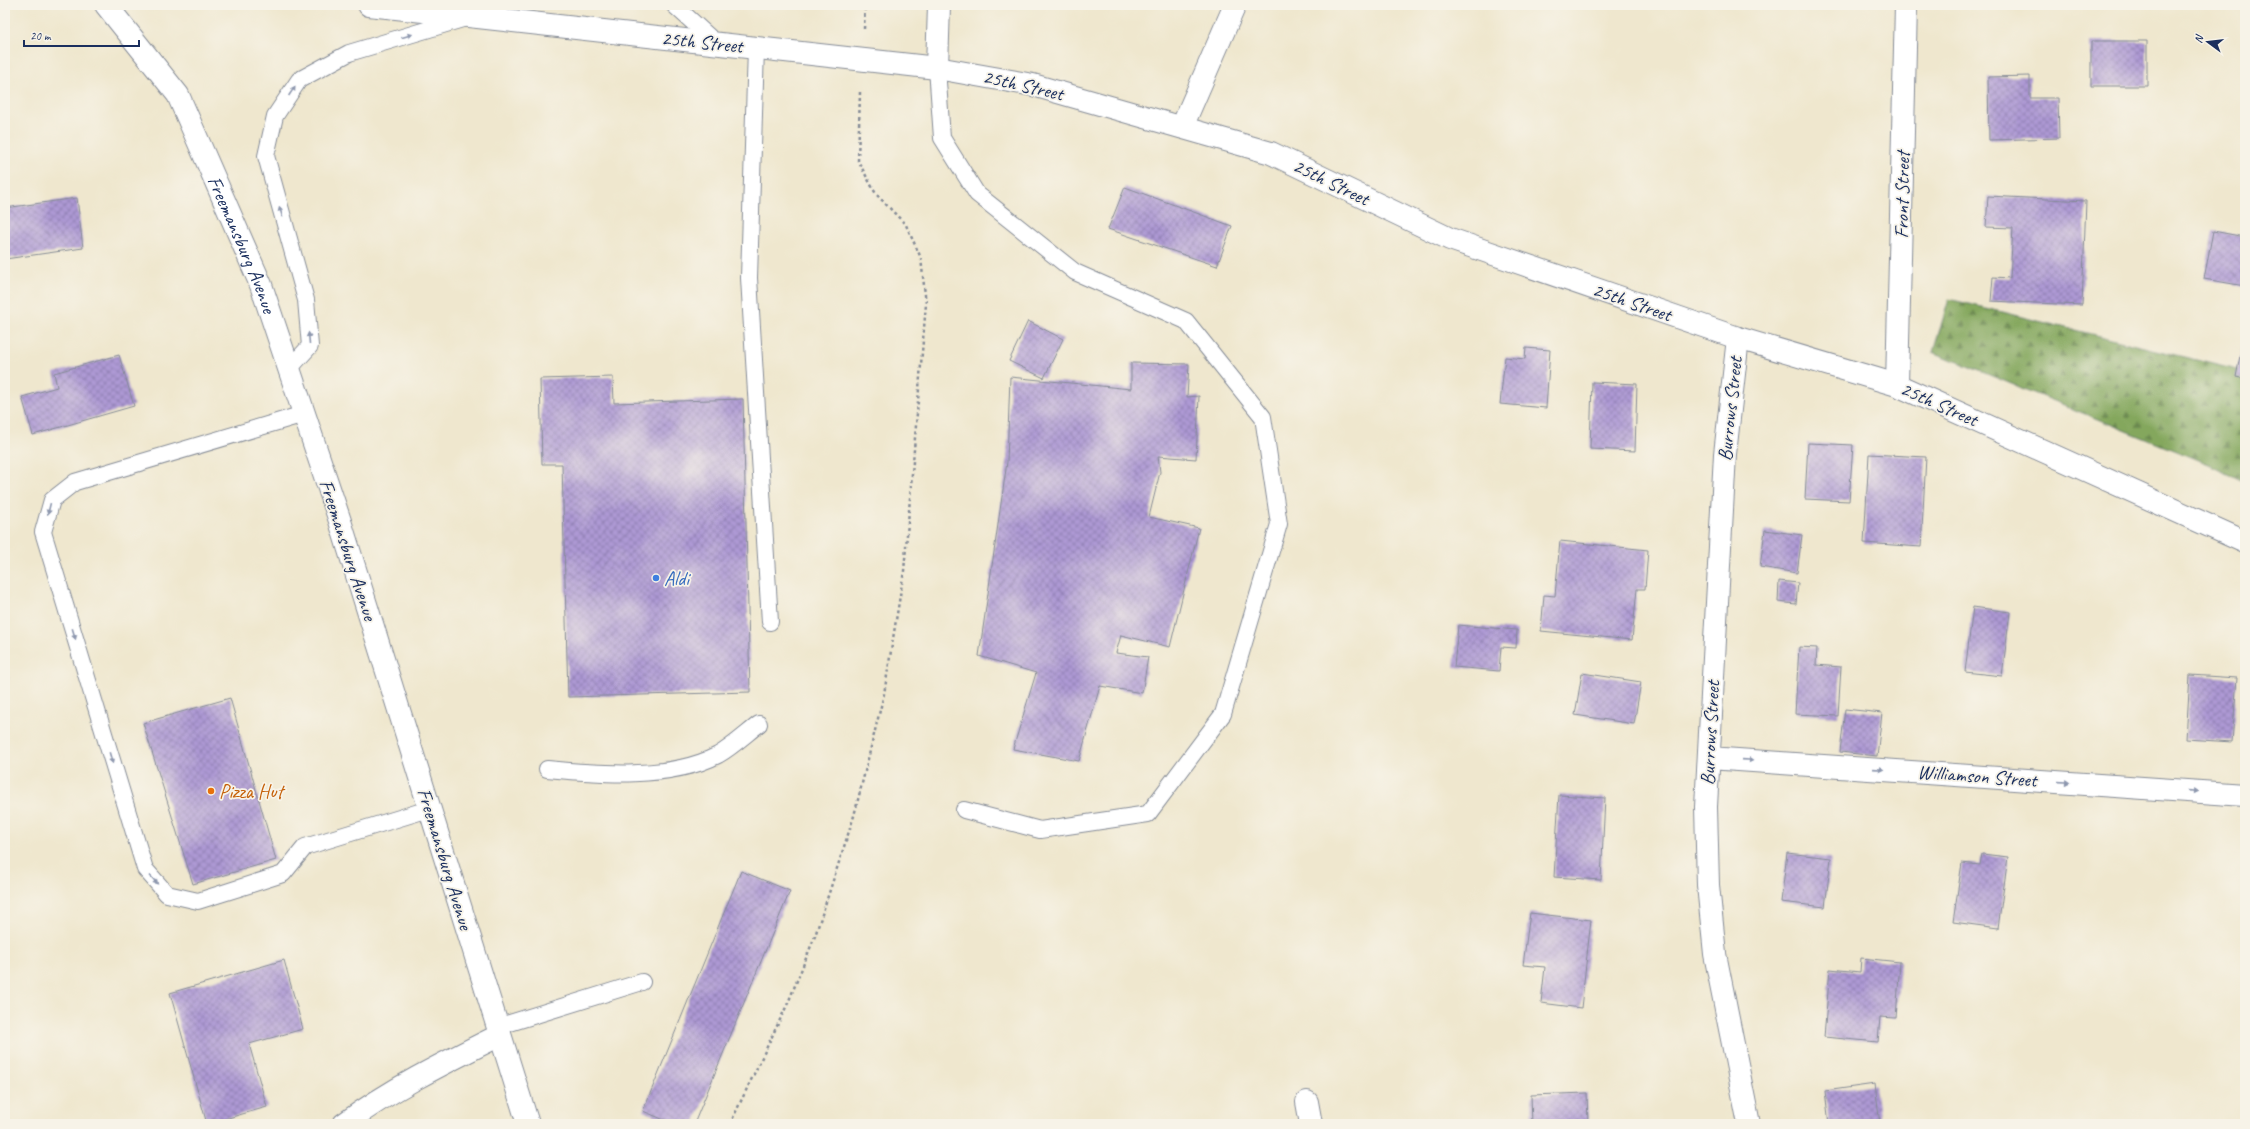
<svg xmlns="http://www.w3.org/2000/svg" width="2250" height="1129" viewBox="0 0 2250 1129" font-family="Caveat,sans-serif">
	<defs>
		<pattern id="forest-firs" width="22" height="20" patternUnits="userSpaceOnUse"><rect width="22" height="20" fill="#84a75d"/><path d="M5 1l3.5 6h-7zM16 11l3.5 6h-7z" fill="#6b8850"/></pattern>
		<pattern id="building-cross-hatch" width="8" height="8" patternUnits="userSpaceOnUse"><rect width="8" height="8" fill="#ad99d4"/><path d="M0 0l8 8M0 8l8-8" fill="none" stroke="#8c7daf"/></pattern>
	</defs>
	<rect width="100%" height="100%" fill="#f7f3e8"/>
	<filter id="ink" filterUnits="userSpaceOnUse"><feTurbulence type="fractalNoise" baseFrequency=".025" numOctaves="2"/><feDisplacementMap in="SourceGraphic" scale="8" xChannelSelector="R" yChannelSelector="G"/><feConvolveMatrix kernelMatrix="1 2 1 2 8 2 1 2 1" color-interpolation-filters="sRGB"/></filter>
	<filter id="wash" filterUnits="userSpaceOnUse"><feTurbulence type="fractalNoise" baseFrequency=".012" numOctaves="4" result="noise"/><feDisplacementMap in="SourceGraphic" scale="16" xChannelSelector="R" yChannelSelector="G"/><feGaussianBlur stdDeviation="0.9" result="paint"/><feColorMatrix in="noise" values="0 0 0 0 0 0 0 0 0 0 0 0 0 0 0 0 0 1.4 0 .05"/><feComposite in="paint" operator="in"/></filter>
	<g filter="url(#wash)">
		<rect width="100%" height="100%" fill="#efe7ce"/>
		<path fill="url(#forest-firs)" stroke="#506b5e" d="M1949,299L2245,372V482L2215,467L1933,352Z"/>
		<g id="blocks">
			<path fill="url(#building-cross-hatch)" d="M2091,41H2147V86H2091Z
				M2030,76V98H2058L2059,138L1989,140L1988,77Z
				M1125,187L1232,226L1217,266L1108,229Z
				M1988,196L2086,201L2082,305L1991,301L1993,277L2010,278L2013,228L1986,227Z
				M77,198L83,248L5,259V208Z
				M2213,231L2245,237V286L2204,279Z
				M1028,321L1063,339L1044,378L1009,361Z
				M2244,335H2245V379L2236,377Z
				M1526,348L1550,350L1546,408L1500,404L1505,357L1525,359Z
				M119,355L134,406L33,435L22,397L57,387L54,373Z
				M1131,363L1189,364L1187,397L1199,396L1196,459L1158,456L1160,472L1149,517L1199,528L1170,647L1121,635L1116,653L1148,657L1142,693L1100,686L1079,761L1013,749L1036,673L979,656L1007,462L1010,377L1131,389Z
				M613,377L614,403L743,399L750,692L568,697L562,464H542L540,379Z
				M1592,382L1637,384L1635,451L1590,449Z
				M1808,443L1853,445L1849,501L1805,499Z
				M1869,454L1926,457L1921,547L1864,543Z
				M1765,530L1802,535L1797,573L1760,567Z
				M1560,541L1648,550L1645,589H1637L1632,640L1541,631L1544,595L1555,596Z
				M1779,581L1798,583L1796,604L1778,602Z
				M1973,607L2010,612L2002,676L1965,672Z
				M1458,625L1517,630L1516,648L1501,647L1499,671L1454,667Z
				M1799,647L1817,648L1816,665L1841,667L1838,716L1795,714Z
				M5,663L9,679H5Z
				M1582,673L1641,682L1634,724L1575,715Z
				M2190,675L2237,678L2232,742L2186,739Z
				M230,698L276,860L193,884L143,723Z
				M1845,709L1882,713L1877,756L1840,752Z
				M1559,795L1605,798L1601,880L1554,877Z
				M1787,853L1831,858L1825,907L1781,902Z
				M1982,854L2008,857L1998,928L1953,922L1962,863L1980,865Z
				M741,871L790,891L694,1124H674L643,1111Z
				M1530,913L1591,920L1581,1008L1541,1003L1545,967L1523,965Z
				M1861,958L1900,962L1896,1018L1880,1017L1878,1042L1824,1037L1830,969L1860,972Z
				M284,960L303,1029L249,1044L267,1107L207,1124L170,993Z
				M1875,1084L1880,1124H1829L1825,1091Z
				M1587,1093L1588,1124H1532L1531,1095Z"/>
		</g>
	</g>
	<g filter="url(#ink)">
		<use href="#blocks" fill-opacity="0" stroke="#858b96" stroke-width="1"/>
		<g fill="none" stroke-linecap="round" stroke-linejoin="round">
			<g stroke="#858b96" stroke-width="18">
				<path id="service" d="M674,5L717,44
					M756,48L749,278L770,622
					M937,68L942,138L977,194L1075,272L1186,321L1263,417L1279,524L1223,714L1148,814L1040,830L964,810
					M289,369L310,346L306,300L266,156L275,116L299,80L349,53L466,18
					M304,414L75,482L52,500L43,532L145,869L167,894L198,901L283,874L305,847L429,809
					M547,769C599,774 670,780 718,755C732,747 746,734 759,724
					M497,1027L642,982"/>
			</g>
			<g stroke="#858b96" stroke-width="24">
				<path id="minor" d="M937,68L939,5
					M1182,127L1235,5
					M1738,338L1725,454L1706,807L1708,885L1715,954L1749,1124
					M1897,385L1906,5
					M1709,758L2245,795
					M1307,1102L1311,1124
					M344,1124C393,1088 446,1062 500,1035"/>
			</g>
			<g stroke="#858b96" stroke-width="24">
				<path id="secondary" d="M369,5L937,68L1033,85L1271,153L1450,239L1738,338L1897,385L2245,542"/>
			</g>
			<g stroke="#858b96" stroke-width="24">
				<g id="primary">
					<path id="s1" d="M106,5L178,95L261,285L340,521L528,1124"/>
				</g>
			</g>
			<path stroke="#858b96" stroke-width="2.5" stroke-dasharray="3 3" stroke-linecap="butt" d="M864,29L865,5
				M730,1124L788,1003L815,936L854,816L884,694L904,571L926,304L921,258L906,225L876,194L858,161L860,92"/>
			<use href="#service" stroke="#fff" stroke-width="16"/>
			<use href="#minor" stroke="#fff" stroke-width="22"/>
			<use href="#secondary" stroke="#fff" stroke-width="22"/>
			<use href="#primary" stroke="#fff" stroke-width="22"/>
		</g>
		<defs><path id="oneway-solid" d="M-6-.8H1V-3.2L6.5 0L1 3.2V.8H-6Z"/></defs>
		<g fill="#8d97ae">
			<use href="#oneway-solid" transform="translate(407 36) rotate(-17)"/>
			<use href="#oneway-solid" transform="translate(292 91) rotate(-56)"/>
			<use href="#oneway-solid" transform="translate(281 212) rotate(-106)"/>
			<use href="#oneway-solid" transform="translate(309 338) rotate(-95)"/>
			<use href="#oneway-solid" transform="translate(49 509) rotate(104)"/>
			<use href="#oneway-solid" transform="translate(74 634) rotate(73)"/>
			<use href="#oneway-solid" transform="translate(111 758) rotate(73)"/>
			<use href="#oneway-solid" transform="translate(1748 760) rotate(4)"/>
			<use href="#oneway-solid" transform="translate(1878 769) rotate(4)"/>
			<use href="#oneway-solid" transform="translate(2064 782) rotate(4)"/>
			<use href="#oneway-solid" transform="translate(2193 791) rotate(4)"/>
			<use href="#oneway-solid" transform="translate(154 880) rotate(48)"/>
		</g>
	</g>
	<circle fill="#3f7fe0" stroke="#f7f3e8" stroke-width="1.5" cx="656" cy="578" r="4"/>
	<circle fill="#e8710a" stroke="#f7f3e8" stroke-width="1.5" cx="211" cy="791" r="4"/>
	<g text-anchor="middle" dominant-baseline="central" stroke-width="3.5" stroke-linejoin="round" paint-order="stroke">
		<g font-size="20" fill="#1b2f5e" stroke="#f7f3e8">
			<text transform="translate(702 42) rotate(6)">25th Street</text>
			<text transform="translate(1023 85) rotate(13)">25th Street</text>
			<text transform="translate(1331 182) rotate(26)">25th Street</text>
			<text transform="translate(1902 195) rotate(-89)">Front Street</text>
			<text stroke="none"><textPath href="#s1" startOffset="278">Freemansburg Avenue</textPath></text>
			<text transform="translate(1632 302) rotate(19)">25th Street</text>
			<text transform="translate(1939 404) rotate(24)">25th Street</text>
			<text transform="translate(1730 409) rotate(-84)">Burrows Street</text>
			<text transform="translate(348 550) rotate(72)">Freemansburg Avenue</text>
			<text transform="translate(1710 733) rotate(-87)">Burrows Street</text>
			<text transform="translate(1977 776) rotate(4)">Williamson Street</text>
			<text transform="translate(445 859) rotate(73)">Freemansburg Avenue</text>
		</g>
		<g font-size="20" fill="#366cbe" stroke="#f7f3e8" text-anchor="start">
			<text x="664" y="578">Aldi</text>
		</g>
		<g font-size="20" fill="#c56008" stroke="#f7f3e8" text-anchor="start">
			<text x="219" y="791">Pizza Hut</text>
		</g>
	</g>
	<rect width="2250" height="1129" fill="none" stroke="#f7f3e8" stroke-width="20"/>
	<g transform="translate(2208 42) rotate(285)" stroke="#f7f3e8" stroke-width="3" paint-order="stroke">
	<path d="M0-3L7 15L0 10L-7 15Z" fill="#1b2f5e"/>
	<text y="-6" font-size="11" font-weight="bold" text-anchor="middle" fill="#1b2f5e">N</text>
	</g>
	<path d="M24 40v6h115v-6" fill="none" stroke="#1b2f5e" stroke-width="2"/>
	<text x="30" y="40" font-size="12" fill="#1b2f5e" stroke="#f7f3e8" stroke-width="3" paint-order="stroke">20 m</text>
</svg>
